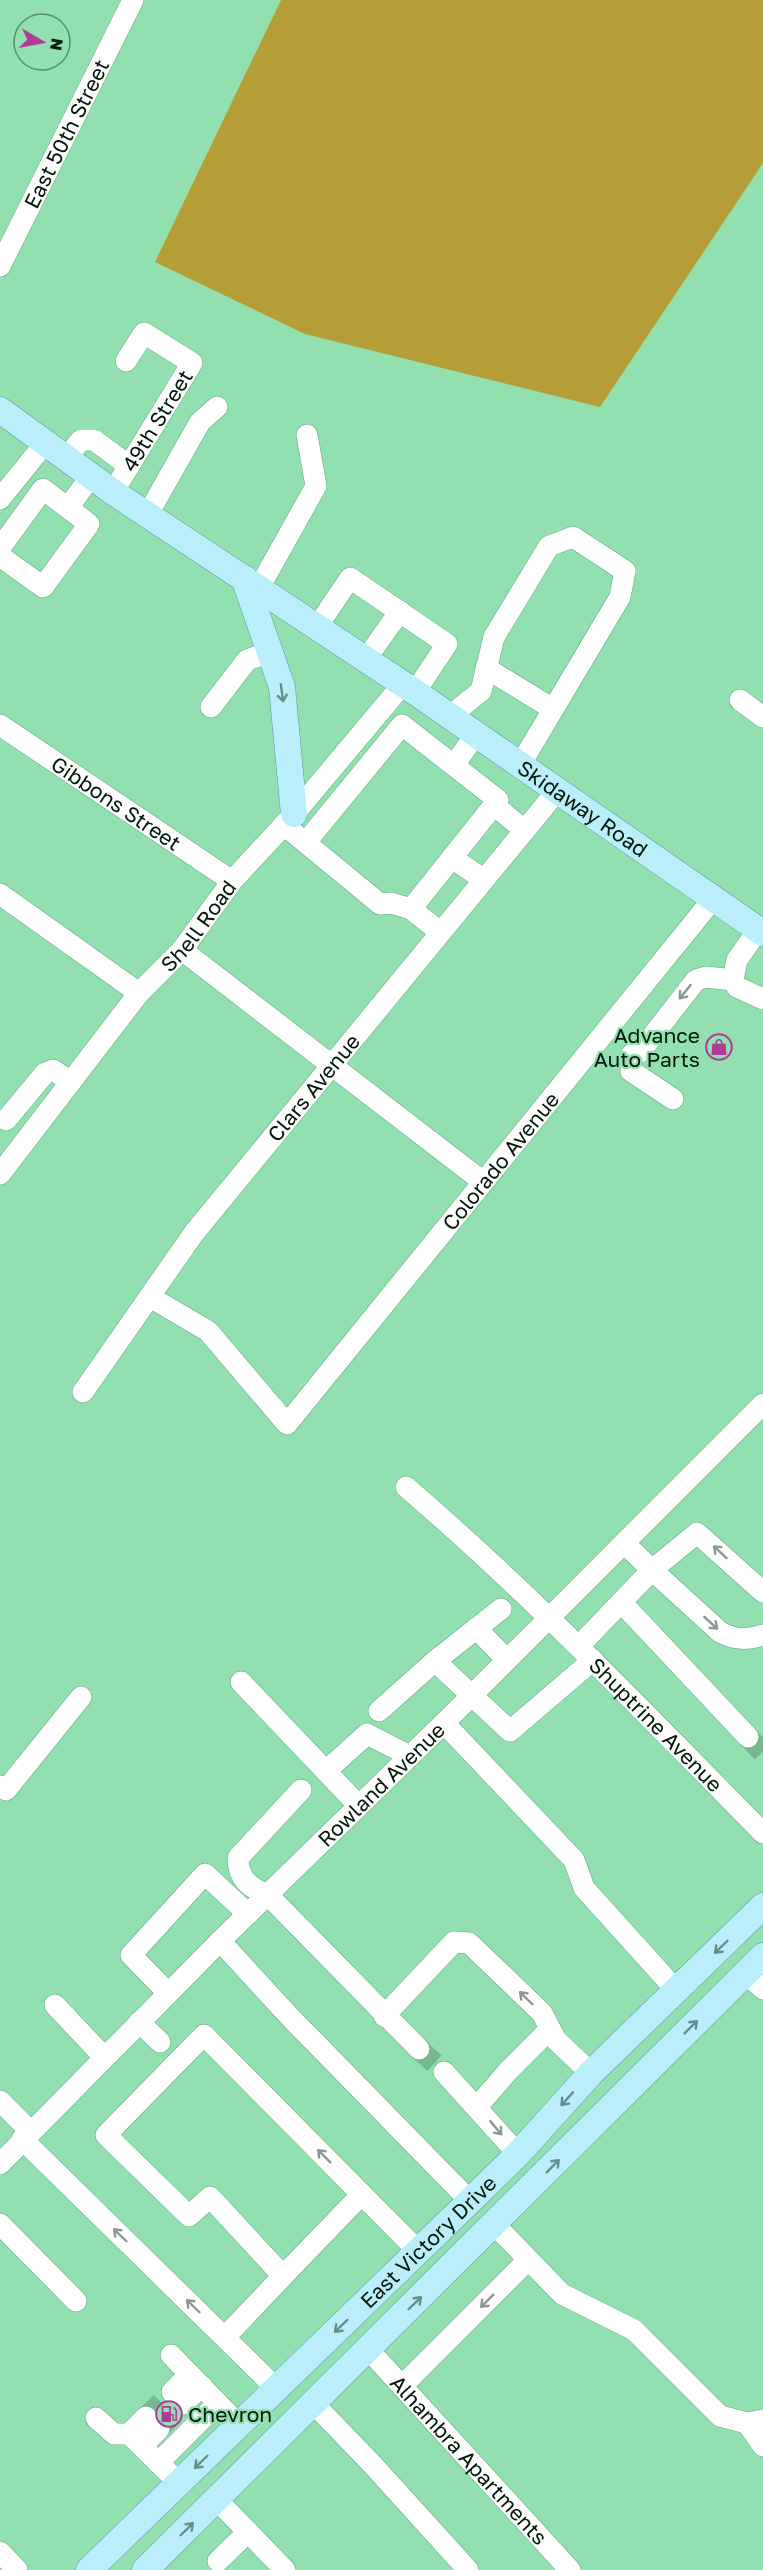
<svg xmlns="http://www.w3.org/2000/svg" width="763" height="2570" viewBox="0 0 763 2570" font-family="'Golos Text',sans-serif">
	<rect width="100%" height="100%" fill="#92dfb0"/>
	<path fill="#b49e35" d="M281,0H763V163L600,407L305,334L155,262Z"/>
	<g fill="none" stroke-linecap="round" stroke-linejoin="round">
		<path stroke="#75b78f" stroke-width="21" stroke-dasharray="21 10" stroke-linecap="butt" d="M748,1737L763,1753
			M419,2049L444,2072
			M146,2417L172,2392
			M159,2429L183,2404"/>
		<g stroke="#62ad82" stroke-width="22">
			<g id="minor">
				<path id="s1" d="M0,266L133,0"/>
				<path d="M67,457L81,440H94L129,466"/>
				<path id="s2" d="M113,492L192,363L144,333L126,361"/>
				<path d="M0,499L46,442"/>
				<path d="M68,508L91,476"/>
				<path d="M148,514L200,422L217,407"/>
				<path d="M0,548L43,489L89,524L43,587L0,556"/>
				<path d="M259,588L316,486L307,435"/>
				<path d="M317,627L350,578L447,644L415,692"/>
				<path d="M366,659L400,611"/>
				<path d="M486,668L553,709"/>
				<path d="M740,700L763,717"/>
				<path d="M211,707L247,660L270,652"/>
				<path d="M450,716L481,691L494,637L549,546L573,537L625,571"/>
				<path id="s3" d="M0,725L232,881"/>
				<path d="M454,765L476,734"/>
				<path d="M520,765L620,597L625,571"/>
				<path d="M494,805L524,830"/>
				<path d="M284,825L380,904L391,903L411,909L498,800L402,725L306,842"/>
				<path d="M452,858L483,879"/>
				<path d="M0,894L139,993"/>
				<path d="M411,909L440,932"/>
				<path d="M758,930L737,960L733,980L737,987L763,999"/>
				<path d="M182,950L482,1181"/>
				<path d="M632,1054L640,1052L696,980L706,977L733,980"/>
				<path d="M632,1054L631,1071L673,1099"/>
				<path d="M6,1120L45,1073L53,1070L71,1082"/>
				<path id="s4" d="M0,1174L139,993L182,950L232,881L294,814L403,684"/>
				<path id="s5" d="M150,1297L208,1331L287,1424L713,899"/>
				<path id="s6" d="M83,1392L194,1233L557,791"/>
				<path id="s7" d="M406,1487C532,1595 646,1714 763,1833"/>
				<path d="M624,1543L652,1570L697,1533L763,1592"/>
				<path d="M621,1602L748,1737"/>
				<path d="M476,1628L507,1660"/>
				<path d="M579,1646L652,1570L720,1632C735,1640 747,1640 763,1635"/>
				<path d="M435,1661L501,1609"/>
				<path d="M241,1682L359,1806"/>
				<path d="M379,1711L435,1661L510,1731L593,1660"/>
				<path d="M444,1723L574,1860L584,1888L676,1990"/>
				<path d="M326,1771L367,1734L410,1756"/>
				<path d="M0,1786L6,1790L81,1697"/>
				<path d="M301,1790L238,1858C238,1879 249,1887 268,1895L419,2049"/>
				<path d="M220,1941L290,2017L470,2201"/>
				<path d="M745,1973L763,1989"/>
				<path d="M168,1993L131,1955L205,1874L248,1914"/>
				<path d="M55,2005L104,2057"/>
				<path d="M384,2016L454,1942L469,1943L542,2013L556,2040L591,2073"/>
				<path d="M139,2022L160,2042"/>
				<path d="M444,2072L518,2154"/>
				<path d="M0,2101L30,2131"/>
				<path d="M477,2107L508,2071L550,2029"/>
				<path d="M22,2139L277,2389"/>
				<path id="s8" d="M0,2164L220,1941L444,1723L763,1404"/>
				<path d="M0,2224L76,2301"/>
				<path d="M495,2225L562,2294L634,2330L720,2416L747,2423L763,2420"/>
				<path d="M283,2276L362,2194"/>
				<path d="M225,2337L283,2276L210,2197L189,2216L106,2135L204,2035L418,2251"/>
				<path id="s9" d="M368,2349L570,2570"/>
				<path d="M171,2355L239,2425"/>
				<path d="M402,2386L528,2260"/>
				<path d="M172,2392L190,2374"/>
				<path d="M313,2403L372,2464L468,2570"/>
				<path d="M183,2404L202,2386"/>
				<path d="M146,2417L129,2434L179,2483"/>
				<path d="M96,2418L114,2434H129"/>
				<path d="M747,2423L763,2446"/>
				<path d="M142,2446L159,2429"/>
				<path d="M158,2463L218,2403"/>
				<path d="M217,2500L285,2570"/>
				<path d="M0,2552L17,2570"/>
				<path d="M218,2561L248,2532"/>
			</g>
		</g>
		<g stroke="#5b9ba5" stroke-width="27">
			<g id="major">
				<path id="s10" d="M0,410L113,492L415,692L763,933"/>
				<path d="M244,578L282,687L294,814"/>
				<path id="s11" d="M89,2570L470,2201L518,2154L591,2073L763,1906"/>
				<path d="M145,2570L763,1956"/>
			</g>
		</g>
		<use href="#minor" stroke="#fff" stroke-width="21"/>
		<use href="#major" stroke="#baeefb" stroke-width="26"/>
	</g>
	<defs><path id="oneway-shaft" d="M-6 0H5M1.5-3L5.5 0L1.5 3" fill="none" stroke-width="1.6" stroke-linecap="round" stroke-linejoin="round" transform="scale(1.5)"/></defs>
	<g stroke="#668e8e">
		<use href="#oneway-shaft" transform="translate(282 693) rotate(82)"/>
		<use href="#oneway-shaft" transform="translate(721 1947) rotate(136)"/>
		<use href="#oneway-shaft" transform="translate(691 2027) rotate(-45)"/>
		<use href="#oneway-shaft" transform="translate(567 2099) rotate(132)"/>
		<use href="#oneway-shaft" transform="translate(553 2166) rotate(-45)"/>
		<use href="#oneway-shaft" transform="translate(415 2303) rotate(-44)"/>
		<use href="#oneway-shaft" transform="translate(341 2326) rotate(136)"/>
		<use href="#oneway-shaft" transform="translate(201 2462) rotate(136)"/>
		<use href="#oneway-shaft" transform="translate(187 2529) rotate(-44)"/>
	</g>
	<g stroke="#8c9790">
		<use href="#oneway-shaft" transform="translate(685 992) rotate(129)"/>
		<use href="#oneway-shaft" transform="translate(720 1552) rotate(-137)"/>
		<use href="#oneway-shaft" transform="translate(711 1623) rotate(42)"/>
		<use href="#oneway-shaft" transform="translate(526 1998) rotate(-136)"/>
		<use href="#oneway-shaft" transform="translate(496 2128) rotate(50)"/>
		<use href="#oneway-shaft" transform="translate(324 2156) rotate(-135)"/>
		<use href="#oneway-shaft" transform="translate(120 2235) rotate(-136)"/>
		<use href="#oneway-shaft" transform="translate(487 2301) rotate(135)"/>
		<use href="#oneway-shaft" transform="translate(193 2306) rotate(-136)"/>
	</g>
	<defs>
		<g id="shop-ring" transform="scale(1.35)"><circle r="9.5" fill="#92dfb0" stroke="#af3d97" stroke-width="1.5"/><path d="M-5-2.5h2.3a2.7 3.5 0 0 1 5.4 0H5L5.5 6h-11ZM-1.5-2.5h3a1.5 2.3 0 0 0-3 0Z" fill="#af3d97"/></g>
		<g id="fuel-ring" transform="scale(1.35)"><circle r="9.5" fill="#92dfb0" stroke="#af3d97" stroke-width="1.5"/><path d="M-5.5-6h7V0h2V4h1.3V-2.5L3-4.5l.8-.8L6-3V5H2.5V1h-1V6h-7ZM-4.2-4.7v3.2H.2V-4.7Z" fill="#af3d97"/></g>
	</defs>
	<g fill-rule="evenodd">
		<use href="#shop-ring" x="719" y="1047"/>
		<use href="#fuel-ring" x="169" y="2414"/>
	</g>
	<g text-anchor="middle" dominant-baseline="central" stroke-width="4.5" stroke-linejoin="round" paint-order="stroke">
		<g font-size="21" fill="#001809" stroke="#92dfb0">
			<text stroke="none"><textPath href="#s1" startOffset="148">East 50th Street</textPath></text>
			<text stroke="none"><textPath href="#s2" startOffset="84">49th Street</textPath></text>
			<text stroke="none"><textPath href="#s3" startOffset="140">Gibbons Street</textPath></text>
			<text stroke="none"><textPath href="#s10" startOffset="706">Skidaway Road</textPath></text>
			<text stroke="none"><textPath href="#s4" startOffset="318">Shell Road</textPath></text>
			<text stroke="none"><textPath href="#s6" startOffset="382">Clars Avenue</textPath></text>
			<text stroke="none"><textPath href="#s5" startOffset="528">Colorado Avenue</textPath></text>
			<text stroke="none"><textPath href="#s7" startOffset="345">Shuptrine Avenue</textPath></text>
			<text stroke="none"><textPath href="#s8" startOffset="538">Rowland Avenue</textPath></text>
			<text stroke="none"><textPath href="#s11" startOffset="472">East Victory Drive</textPath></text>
			<text stroke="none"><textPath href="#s9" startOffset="150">Alhambra Apartments</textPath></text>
		</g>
		<g font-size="21" fill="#001809" stroke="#92dfb0" text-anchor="end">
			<text x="700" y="1035">Advance<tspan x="700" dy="24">Auto Parts</tspan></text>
			<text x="188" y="2414" text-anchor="start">Chevron</text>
		</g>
	</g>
	<g transform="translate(42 42) rotate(100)"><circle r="28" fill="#92dfb0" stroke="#588f6d" stroke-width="1.5"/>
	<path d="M0-4.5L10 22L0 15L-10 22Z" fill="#af3d97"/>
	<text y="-9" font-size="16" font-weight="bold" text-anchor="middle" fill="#001809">N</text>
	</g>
</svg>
